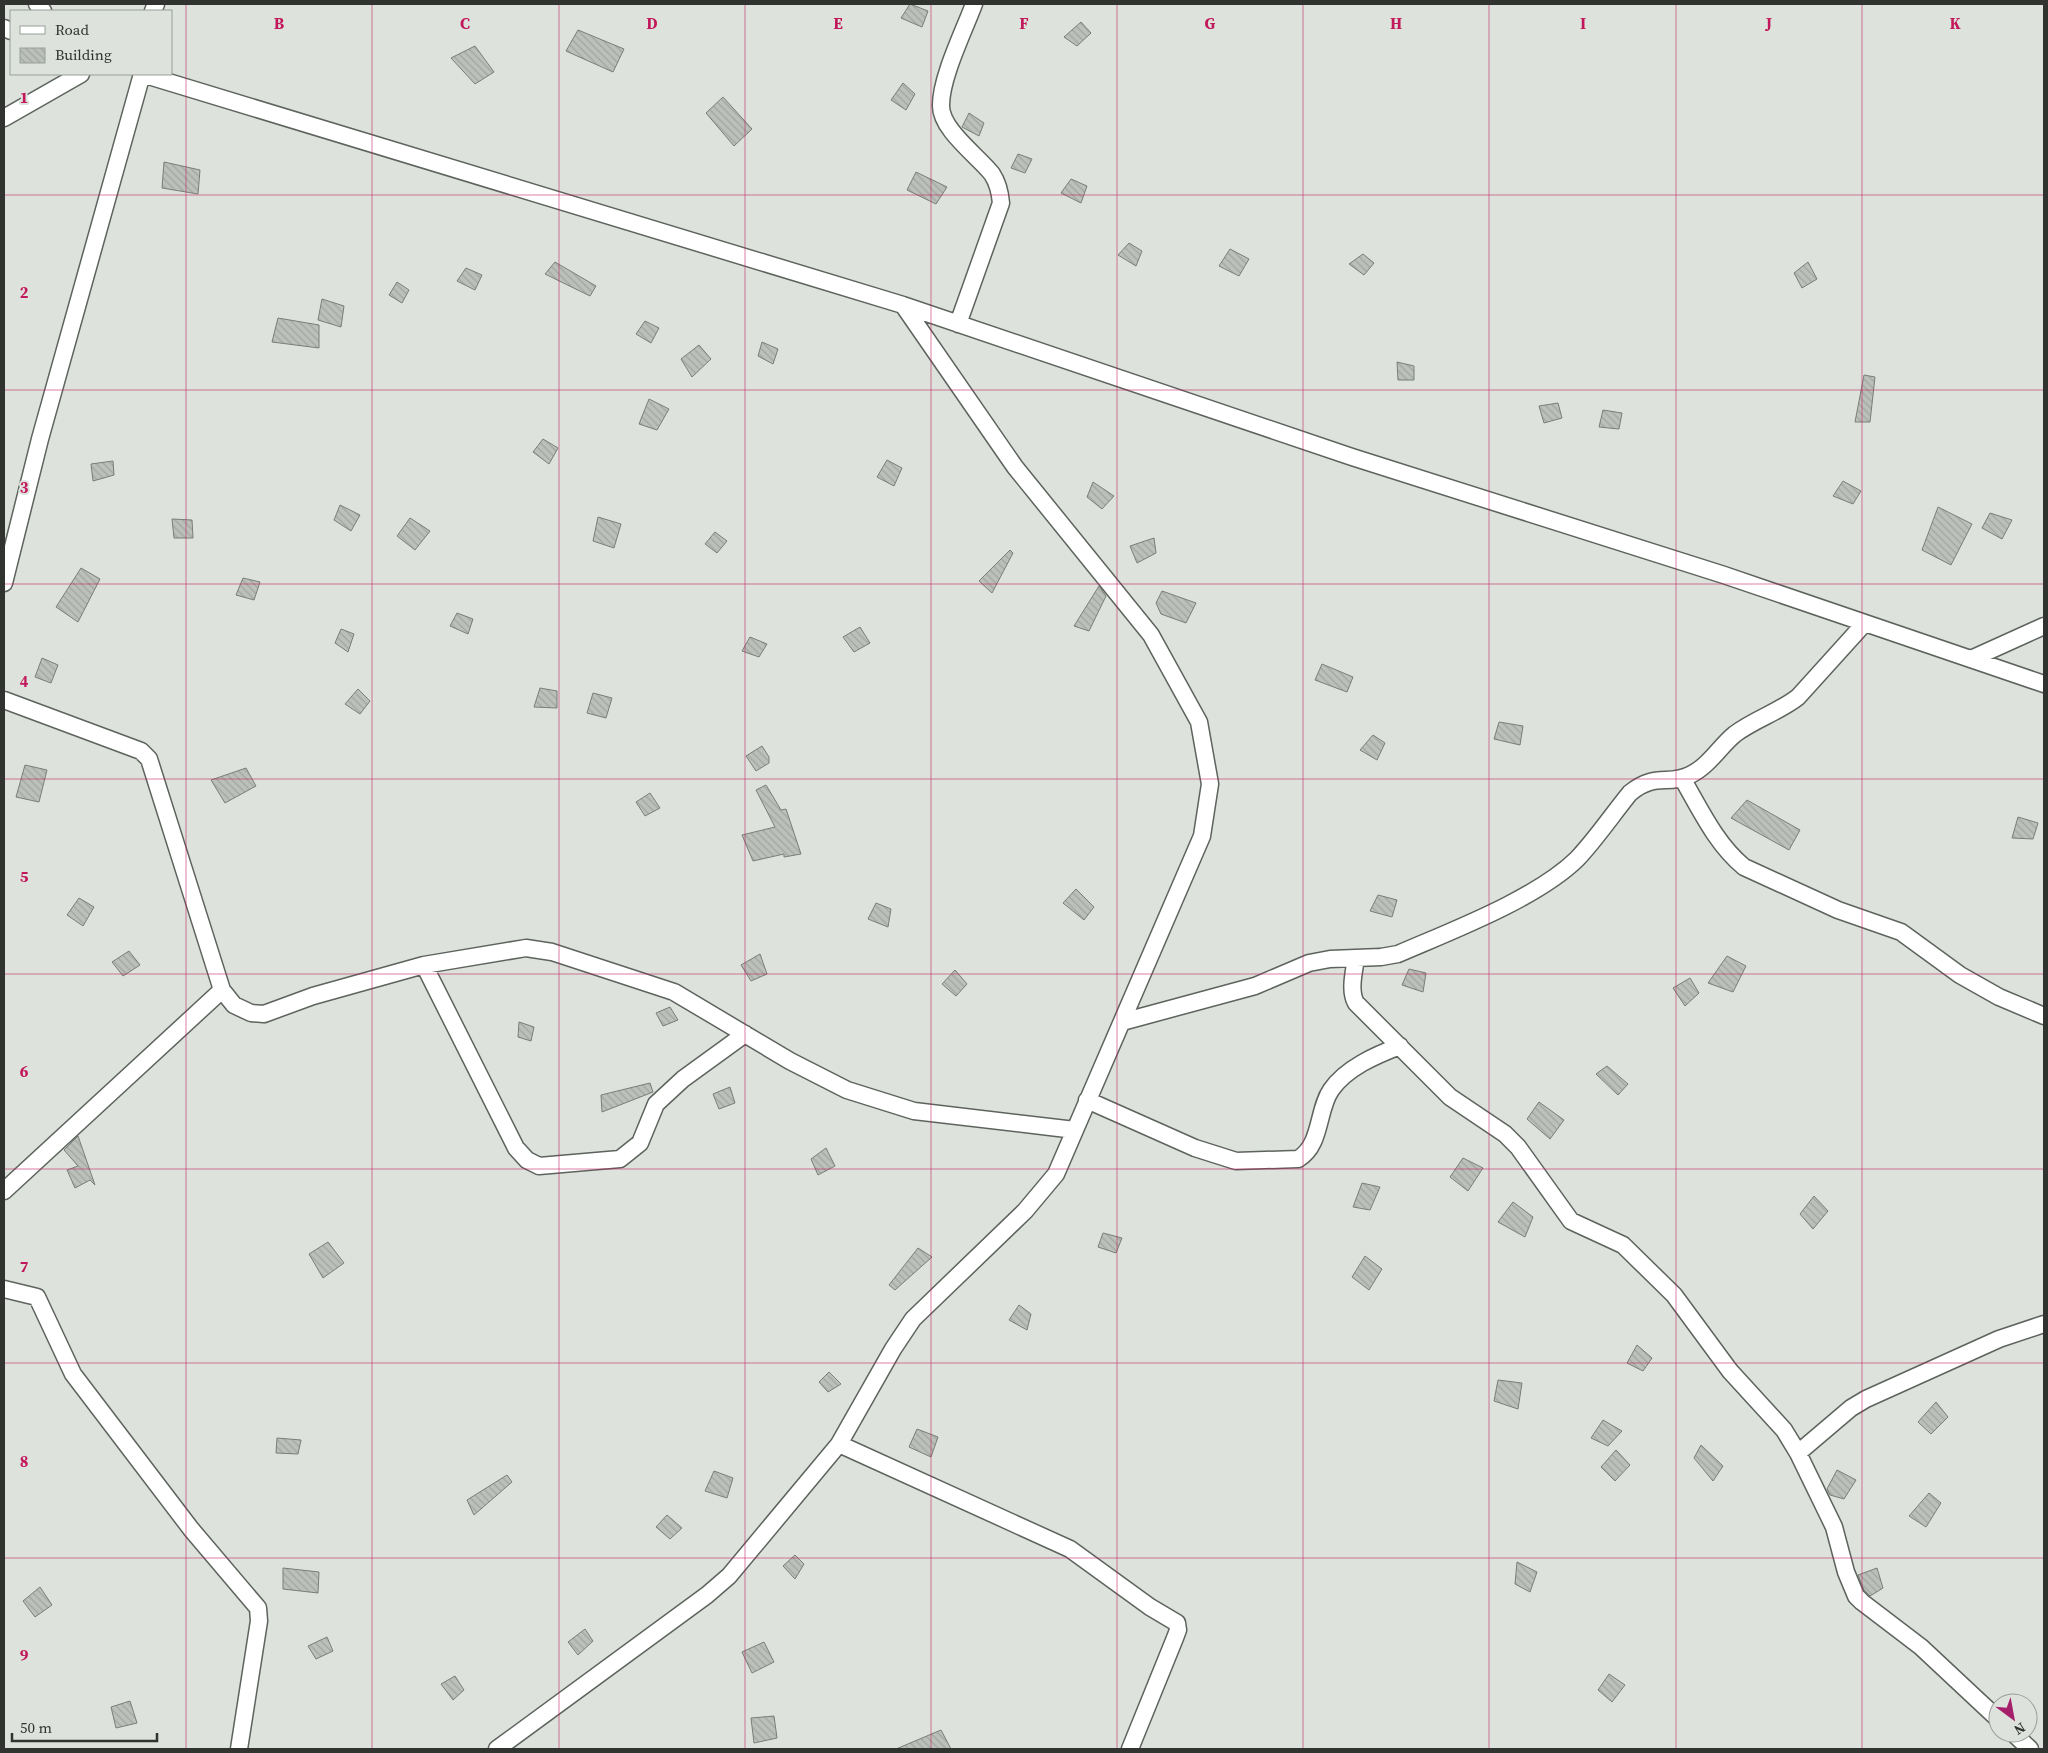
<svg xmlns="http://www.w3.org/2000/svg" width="2048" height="1753" viewBox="0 0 2048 1753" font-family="'Source Serif 4',serif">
	<defs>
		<pattern id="building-back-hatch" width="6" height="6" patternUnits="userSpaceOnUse" patternTransform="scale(1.25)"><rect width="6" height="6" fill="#bbc1ba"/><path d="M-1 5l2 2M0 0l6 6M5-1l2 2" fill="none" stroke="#a1a6a0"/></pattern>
	</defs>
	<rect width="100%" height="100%" fill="#dde3dc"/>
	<path fill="url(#building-back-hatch)" stroke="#797f78" d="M910,4L928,11L922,27L901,18Z
		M1081,22L1091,33L1077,46L1064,37Z
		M578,30L624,49L613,72L566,51Z
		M475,46L494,72L475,84L451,58Z
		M903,83L915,94L906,110L891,100Z
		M723,97L752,129L734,146L706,113Z
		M969,113L984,123L979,136L962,127Z
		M1018,154L1032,159L1025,173L1011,168Z
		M164,162L200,170L198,194L162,188Z
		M916,172L947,187L936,204L907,190Z
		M1071,179L1087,186L1081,203L1061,193Z
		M1129,243L1142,251L1136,266L1118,255Z
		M1230,249L1249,259L1239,276L1219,266Z
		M1363,254L1374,263L1364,275L1349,264Z
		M555,262L596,286L590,296L545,274Z
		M1808,262L1817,279L1802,288L1794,273Z
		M466,268L482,275L475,290L457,281Z
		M397,282L409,290L402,303L389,295Z
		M322,299L344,306L341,327L318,320Z
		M278,318L319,325V348L272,342Z
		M645,321L659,328L651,343L636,334Z
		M762,342L778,349L773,364L758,356Z
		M699,345L711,359L692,377L681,359Z
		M1397,362L1414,366V380H1398Z
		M1864,375L1875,377L1870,422H1855Z
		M649,399L669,409L657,430L639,424Z
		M1558,403L1562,418L1544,423L1539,406Z
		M1603,410L1622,413L1619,429L1599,427Z
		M543,439L558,448L549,464L533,452Z
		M887,460L902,468L894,486L877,477Z
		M113,461L114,475L93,481L91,464Z
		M1843,481L1861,491L1853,504L1833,496Z
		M1093,482L1114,496L1102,509L1087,497Z
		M340,505L360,515L351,531L334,520Z
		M1938,507L1972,524L1951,565L1922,550Z
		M1990,513L2012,520L2002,539L1982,528Z
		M598,517L621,524L614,548L593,541Z
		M410,518L430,531L415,550L397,536Z
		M172,519L192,520L193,538H174Z
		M715,532L727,541L717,553L705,544Z
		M1154,538L1156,553L1137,563L1130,546Z
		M1010,550L1013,553L992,593L979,581Z
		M81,568L100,579L78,622L56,607Z
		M243,578L260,582L254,600L236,595Z
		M1099,586L1106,596L1089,631L1074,626Z
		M1162,591L1196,603L1186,623L1161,614L1156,603Z
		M457,613L473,619L468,634L450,626Z
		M860,627L870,643L854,652L843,637Z
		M341,629L354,634L348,652L335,643Z
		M750,637L767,644L759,657L742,651Z
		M42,658L58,665L51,683L35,677Z
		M1322,664L1353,677L1347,692L1315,680Z
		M540,688L557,691V708L534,707Z
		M358,689L370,701L360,714L345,704Z
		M593,693L612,698L606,718L587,713Z
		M1499,722L1523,726L1520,745L1494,739Z
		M1373,735L1385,743L1377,760L1360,750Z
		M762,746L769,757V763L756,771L746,756Z
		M25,765L47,770L39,802L16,797Z
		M246,768L256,786L225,803L211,780Z
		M766,785L781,810L786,809L801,854L784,857V854L753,861L742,835L775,827L756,790Z
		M650,793L660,808L645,816L636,802Z
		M1747,800L1800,830L1789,850L1731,818Z
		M2018,817L2038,823L2033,839L2012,838Z
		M1076,889L1094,907L1084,920L1063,903Z
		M1378,895L1397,900L1392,917L1370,911Z
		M79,898L94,907L83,926L67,915Z
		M876,903L891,909L888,927L868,919Z
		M129,951L140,965L123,976L112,962Z
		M760,954L767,974L751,981L741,965Z
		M1727,956L1746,966L1733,992L1708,983Z
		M1409,969L1426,973L1423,992L1402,985Z
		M955,970L967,984L956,996L942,984Z
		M1690,978L1699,993L1685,1006L1673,988Z
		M670,1007L678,1020L663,1026L656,1013Z
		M519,1022L534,1027L531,1041L518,1037Z
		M1607,1066L1628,1084L1618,1095L1596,1074Z
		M650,1083L653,1092L602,1112L601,1095Z
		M730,1087L735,1103L719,1109L713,1094Z
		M1539,1102L1564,1120L1550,1139L1527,1119Z
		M78,1136L95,1185L90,1180L75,1188L67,1170L78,1166L64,1150Z
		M826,1148L835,1166L818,1175L811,1159Z
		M1463,1158L1483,1168L1468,1191L1450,1177Z
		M1362,1183L1380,1187L1370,1210L1353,1207Z
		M1814,1196L1828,1211L1813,1229L1800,1214Z
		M1513,1202L1533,1217L1525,1237L1498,1222Z
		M1103,1233L1122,1238L1116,1253L1098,1247Z
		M328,1242L344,1263L323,1278L309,1254Z
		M918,1248L932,1257L895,1290L889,1285Z
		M1365,1256L1382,1269L1369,1290L1352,1277Z
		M1019,1305L1031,1314L1027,1330L1009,1320Z
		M1637,1345L1652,1358L1643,1371L1627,1363Z
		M829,1372L841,1384L828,1392L819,1382Z
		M1498,1380L1522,1383L1518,1409L1494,1401Z
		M1936,1402L1948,1417L1931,1434L1918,1422Z
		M1603,1420L1622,1431L1608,1446L1591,1438Z
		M917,1429L938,1437L931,1457L909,1447Z
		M277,1438L301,1440L298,1454L276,1453Z
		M1701,1445L1723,1466L1713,1481L1694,1458Z
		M1616,1450L1630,1465L1615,1481L1601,1467Z
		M1837,1470L1856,1480L1844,1499L1830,1495L1827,1489Z
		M714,1471L733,1478L727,1498L705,1491Z
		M507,1475L512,1482L474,1515L467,1500Z
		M1929,1493L1941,1503L1926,1527L1909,1516Z
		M667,1515L682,1528L670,1539L656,1527Z
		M795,1555L804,1564L795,1579L783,1566Z
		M1517,1562L1537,1572L1530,1592L1515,1584Z
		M283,1568L319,1572L318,1593L283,1589Z
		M1877,1568L1883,1588L1870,1596L1864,1590L1858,1575Z
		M40,1587L52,1605L35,1617L23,1601Z
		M585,1629L593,1641L578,1655L568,1642Z
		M327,1637L333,1651L316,1659L308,1646Z
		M764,1642L774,1662L752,1673L742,1652Z
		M1609,1674L1625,1685L1612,1702L1598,1690Z
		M455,1676L464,1690L453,1700L441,1684Z
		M130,1701L137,1723L116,1728L111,1707Z
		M774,1716L777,1738L754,1743L751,1718Z
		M941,1730L951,1749H896Z"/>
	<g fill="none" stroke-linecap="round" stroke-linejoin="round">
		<g stroke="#5d635d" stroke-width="19">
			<path id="minor" d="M37,4L43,11
				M153,11L156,4
				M4,28L11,31
				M142,74L903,305L1352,457L1724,575L2044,684
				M4,118L81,74
				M958,324L1001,203C1000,192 998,183 992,174C978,156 940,129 941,105C941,77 964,31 974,4
				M4,583L40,439L142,74
				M1971,659L2044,626
				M4,700L141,751L149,759L222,990L234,1005L251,1013L264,1014L313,996L424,965L526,948L552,952L674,992L790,1061L847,1090L914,1111L1075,1130
				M1682,778C1700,809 1716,844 1744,867L1838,910L1901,932L1960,975L1999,997L2044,1016
				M1356,958C1354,972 1349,991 1356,1003L1450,1097L1505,1134L1518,1147L1571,1221L1623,1245L1674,1295L1730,1371L1784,1430L1798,1453L1834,1527L1846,1572L1856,1596L1862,1602L1921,1647L1998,1719
				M424,965L516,1148L527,1160L539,1166L620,1159L640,1143L656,1104L683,1079L745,1034
				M1122,1022L1255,986L1309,963L1330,959L1381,957L1398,954C1451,931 1536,899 1577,859C1596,839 1612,815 1630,793C1655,772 1668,786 1690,775C1709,766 1720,746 1735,734C1755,719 1779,712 1798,697L1864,624
				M1087,1100L1195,1148L1236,1161L1298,1159C1322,1145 1317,1110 1331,1090C1346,1068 1376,1055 1400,1046
				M4,1191L222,990
				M4,1289L37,1297L73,1374L191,1529L258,1608L259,1621L239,1749
				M839,1444L1070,1549L1150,1607L1177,1623L1178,1630L1175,1638L1130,1749
				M1798,1453L1851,1408L1866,1399L1999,1339L2044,1324
				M2013,1733L2030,1749
				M497,1749L707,1595L729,1576L839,1444L893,1349L913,1319L1025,1211L1056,1174L1202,836L1210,784L1199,722L1151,635L1015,467L903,305"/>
		</g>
		<use href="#minor" stroke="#fff" stroke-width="16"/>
	</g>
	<path fill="none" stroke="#c2185b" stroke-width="1" stroke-opacity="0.55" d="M186,4V1749M372,4V1749M559,4V1749M745,4V1749M931,4V1749M1117,4V1749M1303,4V1749M1489,4V1749M1676,4V1749M1862,4V1749M4,195H2044M4,390H2044M4,584H2044M4,779H2044M4,974H2044M4,1169H2044M4,1363H2044M4,1558H2044"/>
	<g font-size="16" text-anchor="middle" font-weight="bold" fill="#c2185b" stroke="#dde3dc" stroke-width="4" stroke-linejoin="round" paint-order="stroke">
		<text x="279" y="29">B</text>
		<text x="465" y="29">C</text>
		<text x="652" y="29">D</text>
		<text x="838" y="29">E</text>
		<text x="1024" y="29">F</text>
		<text x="1210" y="29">G</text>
		<text x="1396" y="29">H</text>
		<text x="1583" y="29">I</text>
		<text x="1769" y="29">J</text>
		<text x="1955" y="29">K</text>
		<text x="24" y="103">1</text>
		<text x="24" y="298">2</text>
		<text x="24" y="493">3</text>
		<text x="24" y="687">4</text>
		<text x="24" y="882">5</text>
		<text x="24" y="1077">6</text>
		<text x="24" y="1272">7</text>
		<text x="24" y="1467">8</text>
		<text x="24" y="1661">9</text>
	</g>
	<rect width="2048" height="1753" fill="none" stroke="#313331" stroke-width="10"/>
	<rect x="10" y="10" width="162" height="65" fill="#dde3dc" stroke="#989d98"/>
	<rect x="20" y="26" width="25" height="8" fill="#ffffff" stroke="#989d98"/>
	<text x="55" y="35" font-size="15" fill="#313331">Road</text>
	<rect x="20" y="48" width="25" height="15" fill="url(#building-back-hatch)" stroke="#989d98"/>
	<text x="55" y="60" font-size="15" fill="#313331">Building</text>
	<g transform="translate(2013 1718) rotate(148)"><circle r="24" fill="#dde3dc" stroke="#989d98"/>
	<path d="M0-4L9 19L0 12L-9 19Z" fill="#a51f6b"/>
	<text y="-8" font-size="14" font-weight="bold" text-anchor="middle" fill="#313331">N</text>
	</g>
	<path d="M12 1733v8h145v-8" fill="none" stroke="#313331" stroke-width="2.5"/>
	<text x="20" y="1733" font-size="15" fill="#313331" stroke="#dde3dc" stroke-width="4" paint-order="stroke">50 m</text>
</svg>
